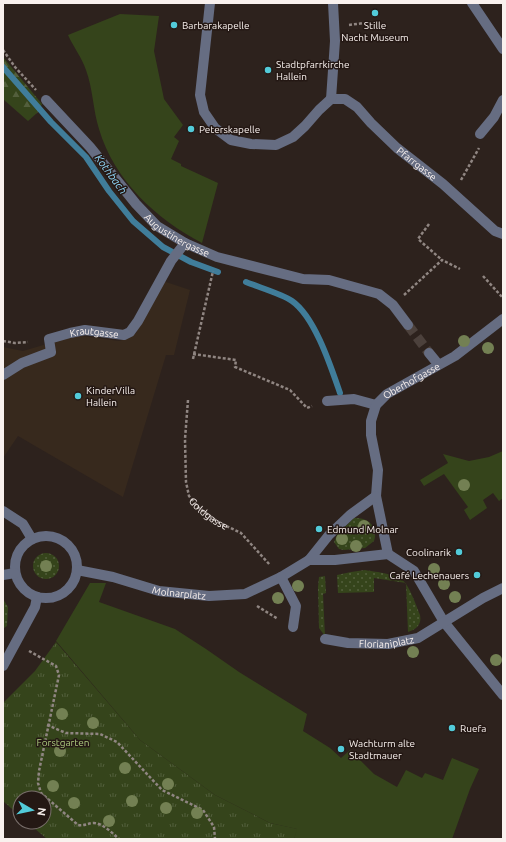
<svg xmlns="http://www.w3.org/2000/svg" width="506" height="842" viewBox="0 0 506 842" font-family="Ubuntu,sans-serif">
	<defs>
		<pattern id="grass-dots" width="8" height="8" patternUnits="userSpaceOnUse"><rect width="8" height="8" fill="#35441b"/><path d="M2 2h.1M6 6h.1" fill="none" stroke="#535f3c" stroke-width="1.8" stroke-linecap="round"/></pattern>
		<pattern id="forest-firs" width="22" height="20" patternUnits="userSpaceOnUse"><rect width="22" height="20" fill="#35441b"/><path d="M5 1l3.5 6h-7zM16 11l3.5 6h-7z" fill="#535f3c"/></pattern>
		<pattern id="park-tufts" width="24" height="20" patternUnits="userSpaceOnUse"><rect width="24" height="20" fill="#35441b"/><path d="M3 7l-1-3M5 7V3M7 7l1-3M15 17l-1-3M17 17v-4M19 17l1-3" fill="none" stroke="#535f3c"/></pattern>
	</defs>
	<rect width="100%" height="100%" fill="#2d221d"/>
	<path fill="#37291d" d="M163,281L190,290L174,355H166L123,497L18,436L3,458V347L23,351L67,338L82,336L119,341L129,338L136,333Z"/>
	<path fill="url(#grass-dots)" d="M354,518C367,517 379,526 374,541L365,548L344,550L339,549L334,542L337,535Z
		M33 566a13 13 0 1 1 26 0a13 13 0 1 1-26 0Z
		M365,570C376,572 400,574 406,584C412,593 416,605 420,615C422,625 416,629 408,632L406,583L374,578V592L338,593L337,575L351,572Z
		M325,576L326,593L323,594L325,636L319,628L318,587L319,577Z
		M3,599L8,607L7,626L4,628Z"/>
	<path fill="url(#forest-firs)" d="M3,57L42,104L38,112L28,121L3,99Z"/>
	<path fill="url(#park-tufts)" d="M56,642L140,740L215,795L270,823L298,829L294,839H47L27,822H44V798H20V816L3,801V703L35,671Z"/>
	<path fill="#35441b" d="M120,14L159,16L154,51L164,99L183,125L174,137L179,141L171,159L181,164V166L218,183L202,243C156,219 114,180 99,129C93,110 93,89 86,70C82,58 73,46 68,35Z
		M503,451V498L499,501L493,493L483,500L487,508L470,520L464,510L468,507L444,474L424,486L420,480L448,463L443,454L469,461L489,457Z
		M90,583H106L99,602L175,629L206,649L239,672L307,714L303,731L330,748L341,758L350,750L374,774L397,787L406,770L422,778L425,773L443,780L452,758L479,769L470,789L452,839H294L297,829L270,823L215,795L140,740L56,641Z"/>
	<g fill="none" stroke-linecap="round" stroke-linejoin="round">
		<path stroke="#407d9a" stroke-width="6" d="M3,67L51,122L86,157L109,191L133,221L163,247L191,262L218,272
			M246,282C258,287 282,294 292,301C315,317 331,367 340,393"/>
		<path stroke="#4c413c" stroke-width="10" stroke-dasharray="10 5" stroke-linecap="butt" d="M408,325L429,353"/>
		<g stroke="#908682" stroke-width="2.5" stroke-dasharray="3 2" stroke-linecap="butt">
			<path d="M349,25L364,23"/>
			<path d="M3,50L15,67L36,90"/>
			<path d="M461,180L479,148"/>
			<path d="M429,224L418,239L442,260"/>
			<path d="M483,276L503,298"/>
			<path d="M404,295L442,260L460,269"/>
			<path d="M3,341L15,343L28,342"/>
			<path d="M193,354L236,360L235,367L290,390L307,408L312,406"/>
			<path d="M193,359L213,271"/>
			<path id="s1" d="M188,400L185,439L186,482L189,496L199,508L218,522L241,533L270,565"/>
			<path d="M257,606L278,619"/>
			<path d="M29,651L56,666L59,675L39,771L38,783L41,793L78,825C85,826 88,823 94,823C104,824 112,833 119,839"/>
			<path d="M47,725L66,733L100,734L117,742L162,790L203,810L214,827L215,839"/>
		</g>
		<g stroke="#666d82" stroke-width="10">
			<path id="s2" d="M3,375L22,363L51,352L49,339L70,333L85,330L124,335L130,332L138,321L171,261L185,243"/>
			<path d="M327,401L354,399L376,405"/>
		</g>
		<g stroke="#666d82" stroke-width="10">
			<path d="M210,3L200,95L204,112L215,128L231,140L251,144L276,145L293,137L305,126L319,110L331,99"/>
			<path d="M472,3L503,49"/>
			<path id="s3" d="M331,99H345L357,107L371,123L397,148L443,184L495,231L503,234"/>
			<path d="M331,99L335,41L333,3"/>
			<path id="s4" d="M46,100L90,147L136,204L157,226L185,243L217,257L303,279L329,280L379,294L393,305L408,325"/>
			<path d="M480,134L494,117L503,100"/>
			<path d="M429,353L438,364"/>
			<path d="M3,511L23,524L32,539"/>
			<circle cx="46" cy="567" r="31"/>
			<path id="s5" d="M388,554L376,496L378,470L371,435V421L376,405L387,394L455,356L503,319"/>
			<path d="M309,560L329,535L350,515L376,496"/>
			<path id="s6" d="M77,570L113,577L159,591L209,596L245,594L281,577L309,560H335L388,554L414,571L444,622L503,695"/>
			<path d="M3,575L15,573"/>
			<path d="M281,577L296,606L293,627"/>
			<path id="s7" d="M325,639L348,643L388,644L418,638L483,598L503,588"/>
			<path d="M3,666L35,607L37,597"/>
		</g>
	</g>
	<g fill="#738053">
		<circle cx="464" cy="341" r="6"/>
		<circle cx="488" cy="348" r="6"/>
		<circle cx="464" cy="485" r="6"/>
		<circle cx="364" cy="526" r="6"/>
		<circle cx="342" cy="539" r="6"/>
		<circle cx="356" cy="546" r="6"/>
		<circle cx="46" cy="566" r="6"/>
		<circle cx="434" cy="569" r="6"/>
		<circle cx="444" cy="584" r="6"/>
		<circle cx="298" cy="586" r="6"/>
		<circle cx="455" cy="597" r="6"/>
		<circle cx="278" cy="598" r="6"/>
		<circle cx="413" cy="652" r="6"/>
		<circle cx="496" cy="660" r="6"/>
		<circle cx="62" cy="714" r="6"/>
		<circle cx="93" cy="723" r="6"/>
		<circle cx="60" cy="751" r="6"/>
		<circle cx="125" cy="768" r="6"/>
		<circle cx="168" cy="784" r="6"/>
		<circle cx="53" cy="786" r="6"/>
		<circle cx="132" cy="801" r="6"/>
		<circle cx="74" cy="803" r="6"/>
		<circle cx="166" cy="808" r="6"/>
		<circle cx="197" cy="813" r="6"/>
		<circle cx="109" cy="821" r="6"/>
	</g>
	<g fill="#52cbd9" stroke="#241814" stroke-width="1.5">
		<circle cx="375" cy="13" r="4"/>
		<circle cx="174" cy="25" r="4"/>
		<circle cx="268" cy="70" r="4"/>
		<circle cx="191" cy="129" r="4"/>
		<circle cx="78" cy="396" r="4"/>
		<circle cx="319" cy="529" r="4"/>
		<circle cx="459" cy="552" r="4"/>
		<circle cx="477" cy="575" r="4"/>
		<circle cx="452" cy="728" r="4"/>
		<circle cx="341" cy="749" r="4"/>
	</g>
	<g text-anchor="middle" dominant-baseline="central" stroke-width="3" stroke-linejoin="round" paint-order="stroke">
		<g font-size="10" fill="#f9f1ee" stroke="#241814" text-anchor="start">
			<text x="182" y="25">Barbarakapelle</text>
			<text x="375" y="25" text-anchor="middle">Stille<tspan x="375" dy="12">Nacht Museum</tspan></text>
			<text x="276" y="64">Stadtpfarrkirche<tspan x="276" dy="12">Hallein</tspan></text>
			<text x="199" y="129">Peterskapelle</text>
			<text x="86" y="390">KinderVilla<tspan x="86" dy="12">Hallein</tspan></text>
			<text x="327" y="529">Edmund Molnar</text>
			<text x="451" y="552" text-anchor="end">Coolinarik</text>
			<text x="469" y="575" text-anchor="end">Café Lechenauers</text>
			<text x="460" y="728">Ruefa</text>
			<text x="349" y="743">Wachturm alte<tspan x="349" dy="12">Stadtmauer</tspan></text>
		</g>
		<g font-size="10" fill="#f9f1ee" stroke="#241814">
			<text stroke="none"><textPath href="#s3" startOffset="111">Pfarrgasse</textPath></text>
			<text stroke="none"><textPath href="#s4" startOffset="190">Augustinergasse</textPath></text>
			<text stroke="none"><textPath href="#s2" startOffset="113">Krautgasse</textPath></text>
			<text stroke="none"><textPath href="#s5" startOffset="195">Oberhofgasse</textPath></text>
			<text stroke="none"><textPath href="#s1" startOffset="123">Goldgasse</textPath></text>
			<text stroke="none"><textPath href="#s6" startOffset="105">Molnarplatz</textPath></text>
			<text stroke="none"><textPath href="#s7" startOffset="62">Florianiplatz</textPath></text>
		</g>
		<g font-size="10" fill="#adcc7f" stroke="#241814">
			<text x="63" y="742">Forstgarten</text>
		</g>
		<g font-size="11" font-style="italic" fill="#91d8fb" stroke="#241814">
			<text transform="translate(111 174) rotate(54)">Kothbach</text>
		</g>
	</g>
	<rect width="506" height="842" fill="none" stroke="#f9f1ee" stroke-width="8"/>
	<g transform="translate(32 810) rotate(99)"><circle r="19" fill="#241814" stroke="#796f6b"/>
	<path d="M0-3L7 15L0 10L-7 15Z" fill="#52cbd9"/>
	<text y="-6" font-size="11" font-weight="bold" text-anchor="middle" fill="#f9f1ee">N</text>
	</g>
</svg>
